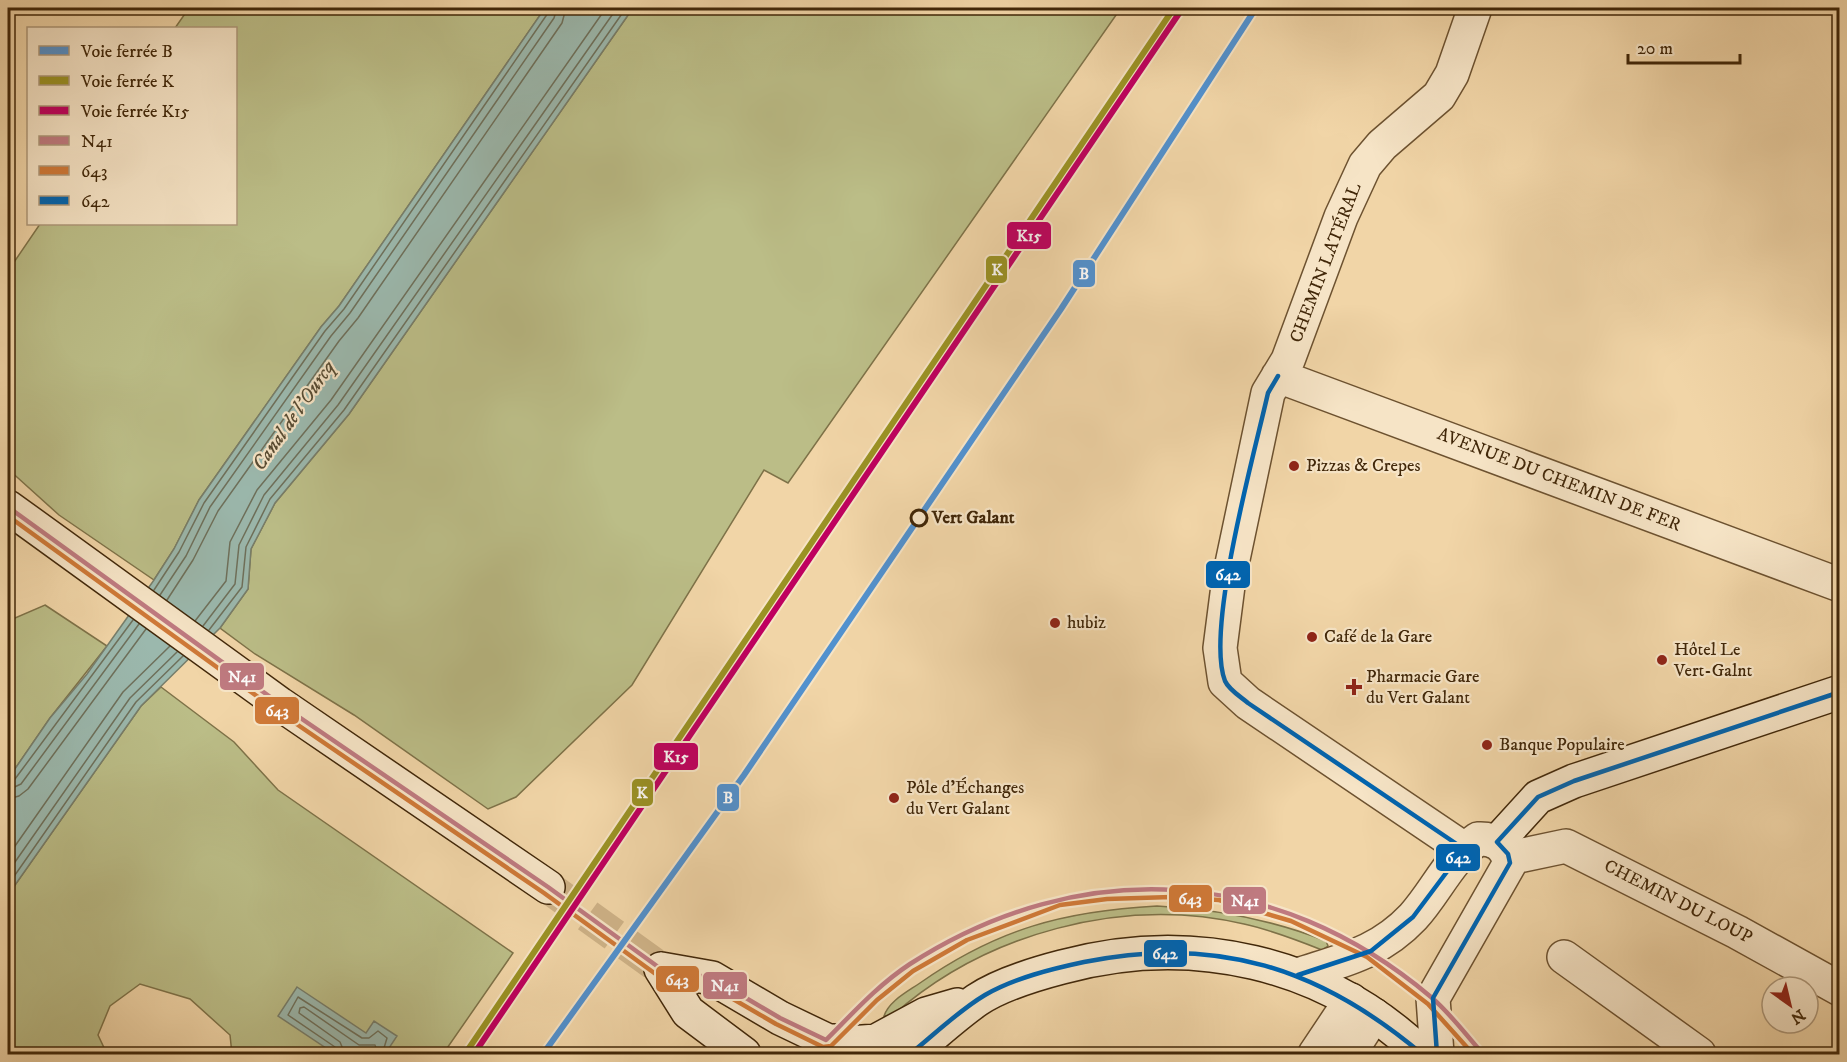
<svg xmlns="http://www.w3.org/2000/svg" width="1847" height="1062" viewBox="0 0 1847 1062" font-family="'IM FELL DW Pica',serif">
	<rect width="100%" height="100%" fill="#f1d5a7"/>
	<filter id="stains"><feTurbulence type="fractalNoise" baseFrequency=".00333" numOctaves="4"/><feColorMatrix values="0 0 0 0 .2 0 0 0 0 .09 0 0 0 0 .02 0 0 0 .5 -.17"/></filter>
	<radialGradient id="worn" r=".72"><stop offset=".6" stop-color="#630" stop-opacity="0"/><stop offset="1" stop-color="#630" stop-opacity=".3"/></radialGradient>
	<path fill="#bbbd87" stroke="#7e7248" stroke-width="1.5" d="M189,8H545L339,306L321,327L199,500L174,549L154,580L59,515L8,469V271L40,224H236V28H175Z
		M633,8H1121L788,483L764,470L632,685L516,797L488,809L354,715L255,654L220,628L248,589L251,549L275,503L349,414Z
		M45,605L107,646L50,718L8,779V621Z
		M161,687L234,742L278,790L513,953L443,1054H232L230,1035L190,999L140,984L110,1006L98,1035L107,1054H8V895L141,706Z
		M1157,906C1216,909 1270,919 1326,941L1328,946L1322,950C1297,940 1271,930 1244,924C1122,896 985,933 892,1016H884C889,1001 907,992 920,983C997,929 1064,911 1157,906Z"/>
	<path fill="#9bb8ad" stroke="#777e6b" stroke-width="1.5" d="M545,8H633L349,414L275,503L251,549L248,589L220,628L141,706L8,895V779L50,718L87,674L154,580L174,549L199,500L321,327L339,306Z
		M297,987L366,1033L374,1021L397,1036L389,1048L398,1054H335L278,1016Z"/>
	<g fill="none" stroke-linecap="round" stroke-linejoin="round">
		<path stroke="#6e705b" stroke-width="1.5" d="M154,590L179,552L204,503L325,331L344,309L548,13L549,8
			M160,595L186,556L210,507L331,336L350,313L554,18L557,8
			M167,600L193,560L218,511L339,341L358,318L562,23L566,8
			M195,621L226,581L230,542L257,490L331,400L606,8
			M203,626L235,584L239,545L264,495L338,405L617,8
			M209,630L242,587L246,547L270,499L344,410L626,8
			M8,782L15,779L133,620
			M8,790L21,784L139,624
			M8,799L19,796L28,789L146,629
			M8,856L123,692L170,646
			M8,872L130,698L177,652
			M8,885L136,702L183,656
			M337,1054L335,1047L288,1015L298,997L362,1038H369L378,1031L387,1038L384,1048L387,1054
			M345,1054L340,1042L299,1013L300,1008L304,1007L359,1045H375L378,1054"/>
		<path stroke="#ceb287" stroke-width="33" stroke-dasharray="33 16" stroke-linecap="butt" d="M548,887L661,969"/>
		<g stroke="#6d5230" stroke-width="36">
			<path id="street" d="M1278,376L1840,585
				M1464,849L1248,703L1225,682L1220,648L1229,578L1268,393L1288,360L1341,217L1365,165L1382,145L1439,96L1452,74L1475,8
				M1509,858L1566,846L1737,932L1840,989
				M1564,957L1699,1054
				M1298,975C1343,960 1379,953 1413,917C1436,892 1449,859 1478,839C1495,838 1506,846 1510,863L1433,998L1437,1054
				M1315,1054L1351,1000
				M1349,1054L1374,1015"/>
		</g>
		<g stroke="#412709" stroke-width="36">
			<path id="secondary" d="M8,507L280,704L548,887
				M1497,842L1538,797L1574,781L1840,692
				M661,969L712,978L780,1018L826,1040L850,1043L876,1041L926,1014L957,1005
				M661,969L688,1012L744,1054
				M910,1054C932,1037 954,1016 977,1000C1001,984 1035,974 1062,967C1191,932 1325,961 1422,1054"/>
		</g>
		<use href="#street" stroke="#f6e4c6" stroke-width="33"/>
		<use href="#secondary" stroke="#f6e4c6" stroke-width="33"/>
		<g stroke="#f6e4c6" stroke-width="9">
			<path id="bus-1" d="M8,507L280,704L548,887L661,969L712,978L780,1018L826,1040C853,1013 878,985 910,964C1081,854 1276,866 1431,997C1450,1013 1466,1035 1483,1054"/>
		</g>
		<g stroke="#f6e4c6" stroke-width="9">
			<path id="bus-2" d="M8,516L276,710L544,893L657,975L709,985L776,1024L823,1047L831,1046L877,1000L913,971L967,940L1060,905L1107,899L1171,897L1219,900L1291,921L1367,957L1428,1004L1473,1054"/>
		</g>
		<g stroke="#f6e4c6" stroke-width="9">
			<path id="bus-3" d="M1278,376L1268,393C1255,451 1205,630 1225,681C1229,690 1241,697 1248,703L1464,849L1413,917L1371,951L1298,975
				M910,1054C935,1034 958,1011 985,995C1015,978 1051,969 1084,962C1217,935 1320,968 1422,1054
				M1437,1054L1433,998L1510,863L1508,854L1497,842L1538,797L1574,781L1840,692"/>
		</g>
		<use href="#bus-1" stroke="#bf7a80" stroke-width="4.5"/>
		<use href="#bus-2" stroke="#cf7937" stroke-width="4.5"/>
		<use href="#bus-3" stroke="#0064b0" stroke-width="4.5"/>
		<g stroke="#f6e4c6" stroke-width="10">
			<path id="rail-1" d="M543,1054L744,775L1061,309L1256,8"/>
		</g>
		<g stroke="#f6e4c6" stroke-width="10">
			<path id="rail-2" d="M465,1054L1174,8"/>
		</g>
		<g stroke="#f6e4c6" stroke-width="10">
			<path id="rail-3" d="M474,1054L1180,12"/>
		</g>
		<use href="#rail-1" stroke="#5291ce" stroke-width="6"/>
		<use href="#rail-2" stroke="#9a9224" stroke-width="6"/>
		<use href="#rail-3" stroke="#bf005f" stroke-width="6"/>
	</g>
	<g fill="#8f2418" stroke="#f6e4c6" stroke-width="2">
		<circle cx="1294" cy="466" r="6"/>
		<circle cx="1055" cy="623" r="6"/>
		<circle cx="1312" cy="637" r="6"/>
		<circle cx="1662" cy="660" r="6"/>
		<path d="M1351 678h6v6h6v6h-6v6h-6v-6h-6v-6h6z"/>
		<circle cx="1487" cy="745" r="6"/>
		<circle cx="894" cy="798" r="6"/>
	</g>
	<circle fill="#f6e4c6" stroke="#412709" stroke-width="3" cx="919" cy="518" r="8"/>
	<g text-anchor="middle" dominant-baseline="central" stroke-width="4.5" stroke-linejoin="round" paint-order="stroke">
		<g font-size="18" fill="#412709" stroke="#f6e4c6">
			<text transform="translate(1326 263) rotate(-69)">CHEMIN LATÉRAL</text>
			<text transform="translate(1559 480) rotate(21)">AVENUE DU CHEMIN DE FER</text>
			<text transform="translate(1678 902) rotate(27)">CHEMIN DU LOUP</text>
		</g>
		<g font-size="18" fill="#412709" stroke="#f6e4c6" text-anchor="start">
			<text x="1306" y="466">Pizzas &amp; Crepes</text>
			<text x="1067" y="623">hubiz</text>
			<text x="1324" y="637">Café de la Gare</text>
			<text x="1674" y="650">Hôtel Le<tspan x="1674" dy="21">Vert-Galnt</tspan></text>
			<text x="1366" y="677">Pharmacie Gare<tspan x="1366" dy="21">du Vert Galant</tspan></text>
			<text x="1499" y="745">Banque Populaire</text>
			<text x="906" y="788">Pôle d'Échanges<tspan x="906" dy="21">du Vert Galant</tspan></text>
		</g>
		<g font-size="18" font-weight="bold" fill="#412709" stroke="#f6e4c6" text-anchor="start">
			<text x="932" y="518">Vert Galant</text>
		</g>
		<g font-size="20" font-style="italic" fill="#584b32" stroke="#f6e4c6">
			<text transform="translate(294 416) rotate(-55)">Canal de l'Ourcq</text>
		</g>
	</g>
	<g stroke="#f6e4c6" stroke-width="2">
		<rect x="1006" y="221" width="46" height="29" rx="6" fill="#bf005f"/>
		<rect x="985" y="255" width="23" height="29" rx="6" fill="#9a9224"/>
		<rect x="1072" y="259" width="24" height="29" rx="6" fill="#5291ce"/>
		<rect x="1205" y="560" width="46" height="29" rx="6" fill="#0064b0"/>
		<rect x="219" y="662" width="46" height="29" rx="6" fill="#bf7a80"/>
		<rect x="254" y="696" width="46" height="29" rx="6" fill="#cf7937"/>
		<rect x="653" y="742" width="46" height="29" rx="6" fill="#bf005f"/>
		<rect x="631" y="778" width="23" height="29" rx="6" fill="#9a9224"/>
		<rect x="716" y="783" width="24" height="29" rx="6" fill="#5291ce"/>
		<rect x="1435" y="843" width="46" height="29" rx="6" fill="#0064b0"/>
		<rect x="1168" y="884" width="45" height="29" rx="6" fill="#cf7937"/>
		<rect x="1222" y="886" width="45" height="29" rx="6" fill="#bf7a80"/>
		<rect x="1143" y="939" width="45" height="29" rx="6" fill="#0064b0"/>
		<rect x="655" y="965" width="45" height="28" rx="6" fill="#cf7937"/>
		<rect x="702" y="971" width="46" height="29" rx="6" fill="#bf7a80"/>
	</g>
	<g font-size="16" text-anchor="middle" font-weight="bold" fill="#fff">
		<text x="1029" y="241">K15</text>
		<text x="997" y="275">K</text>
		<text x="1084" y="279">B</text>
		<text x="1228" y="580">642</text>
		<text x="242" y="682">N41</text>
		<text x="277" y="716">643</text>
		<text x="676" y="762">K15</text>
		<text x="642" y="798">K</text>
		<text x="728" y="803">B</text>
		<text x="1458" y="863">642</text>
		<text x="1190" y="904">643</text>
		<text x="1245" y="906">N41</text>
		<text x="1165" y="959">642</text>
		<text x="677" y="985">643</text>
		<text x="725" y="991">N41</text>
	</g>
	<rect width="1847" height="1062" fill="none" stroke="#f1d5a7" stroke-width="30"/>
	<rect x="9" y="9" width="1829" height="1044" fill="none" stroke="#412709" stroke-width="3"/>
	<rect x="15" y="15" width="1817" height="1032" fill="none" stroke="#412709" stroke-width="1.5"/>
	<rect x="27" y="27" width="210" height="198" fill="#f6e4c6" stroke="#ae987a" stroke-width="1.5"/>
	<rect x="39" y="46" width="30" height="9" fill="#5291ce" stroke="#ae987a" stroke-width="1.5"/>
	<text x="81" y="57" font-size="18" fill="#412709">Voie ferrée B</text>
	<rect x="39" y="76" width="30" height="9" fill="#9a9224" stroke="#ae987a" stroke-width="1.5"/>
	<text x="81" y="87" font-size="18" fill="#412709">Voie ferrée K</text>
	<rect x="39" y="106" width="30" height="9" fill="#bf005f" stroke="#ae987a" stroke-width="1.5"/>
	<text x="81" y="117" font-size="18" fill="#412709">Voie ferrée K15</text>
	<rect x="39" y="136" width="30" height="9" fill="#bf7a80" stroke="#ae987a" stroke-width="1.5"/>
	<text x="81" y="147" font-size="18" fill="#412709">N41</text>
	<rect x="39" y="166" width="30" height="9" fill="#cf7937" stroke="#ae987a" stroke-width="1.5"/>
	<text x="81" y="177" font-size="18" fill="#412709">643</text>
	<rect x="39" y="196" width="30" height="9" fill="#0064b0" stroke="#ae987a" stroke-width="1.5"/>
	<text x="81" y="207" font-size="18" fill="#412709">642</text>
	<g transform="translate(1790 1005) rotate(146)"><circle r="28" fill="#f6e4c6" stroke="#ae987a" stroke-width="1.5"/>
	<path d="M0-4.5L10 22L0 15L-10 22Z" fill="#8f2418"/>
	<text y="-9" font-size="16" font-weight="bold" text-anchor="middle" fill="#412709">N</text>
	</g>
	<path d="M1628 54v9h112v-9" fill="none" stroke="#412709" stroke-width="3"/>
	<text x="1637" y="54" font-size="18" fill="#412709" stroke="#f6e4c6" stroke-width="4.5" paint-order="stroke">20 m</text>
	<rect width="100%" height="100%" filter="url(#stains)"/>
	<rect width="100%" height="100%" fill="url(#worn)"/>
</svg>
